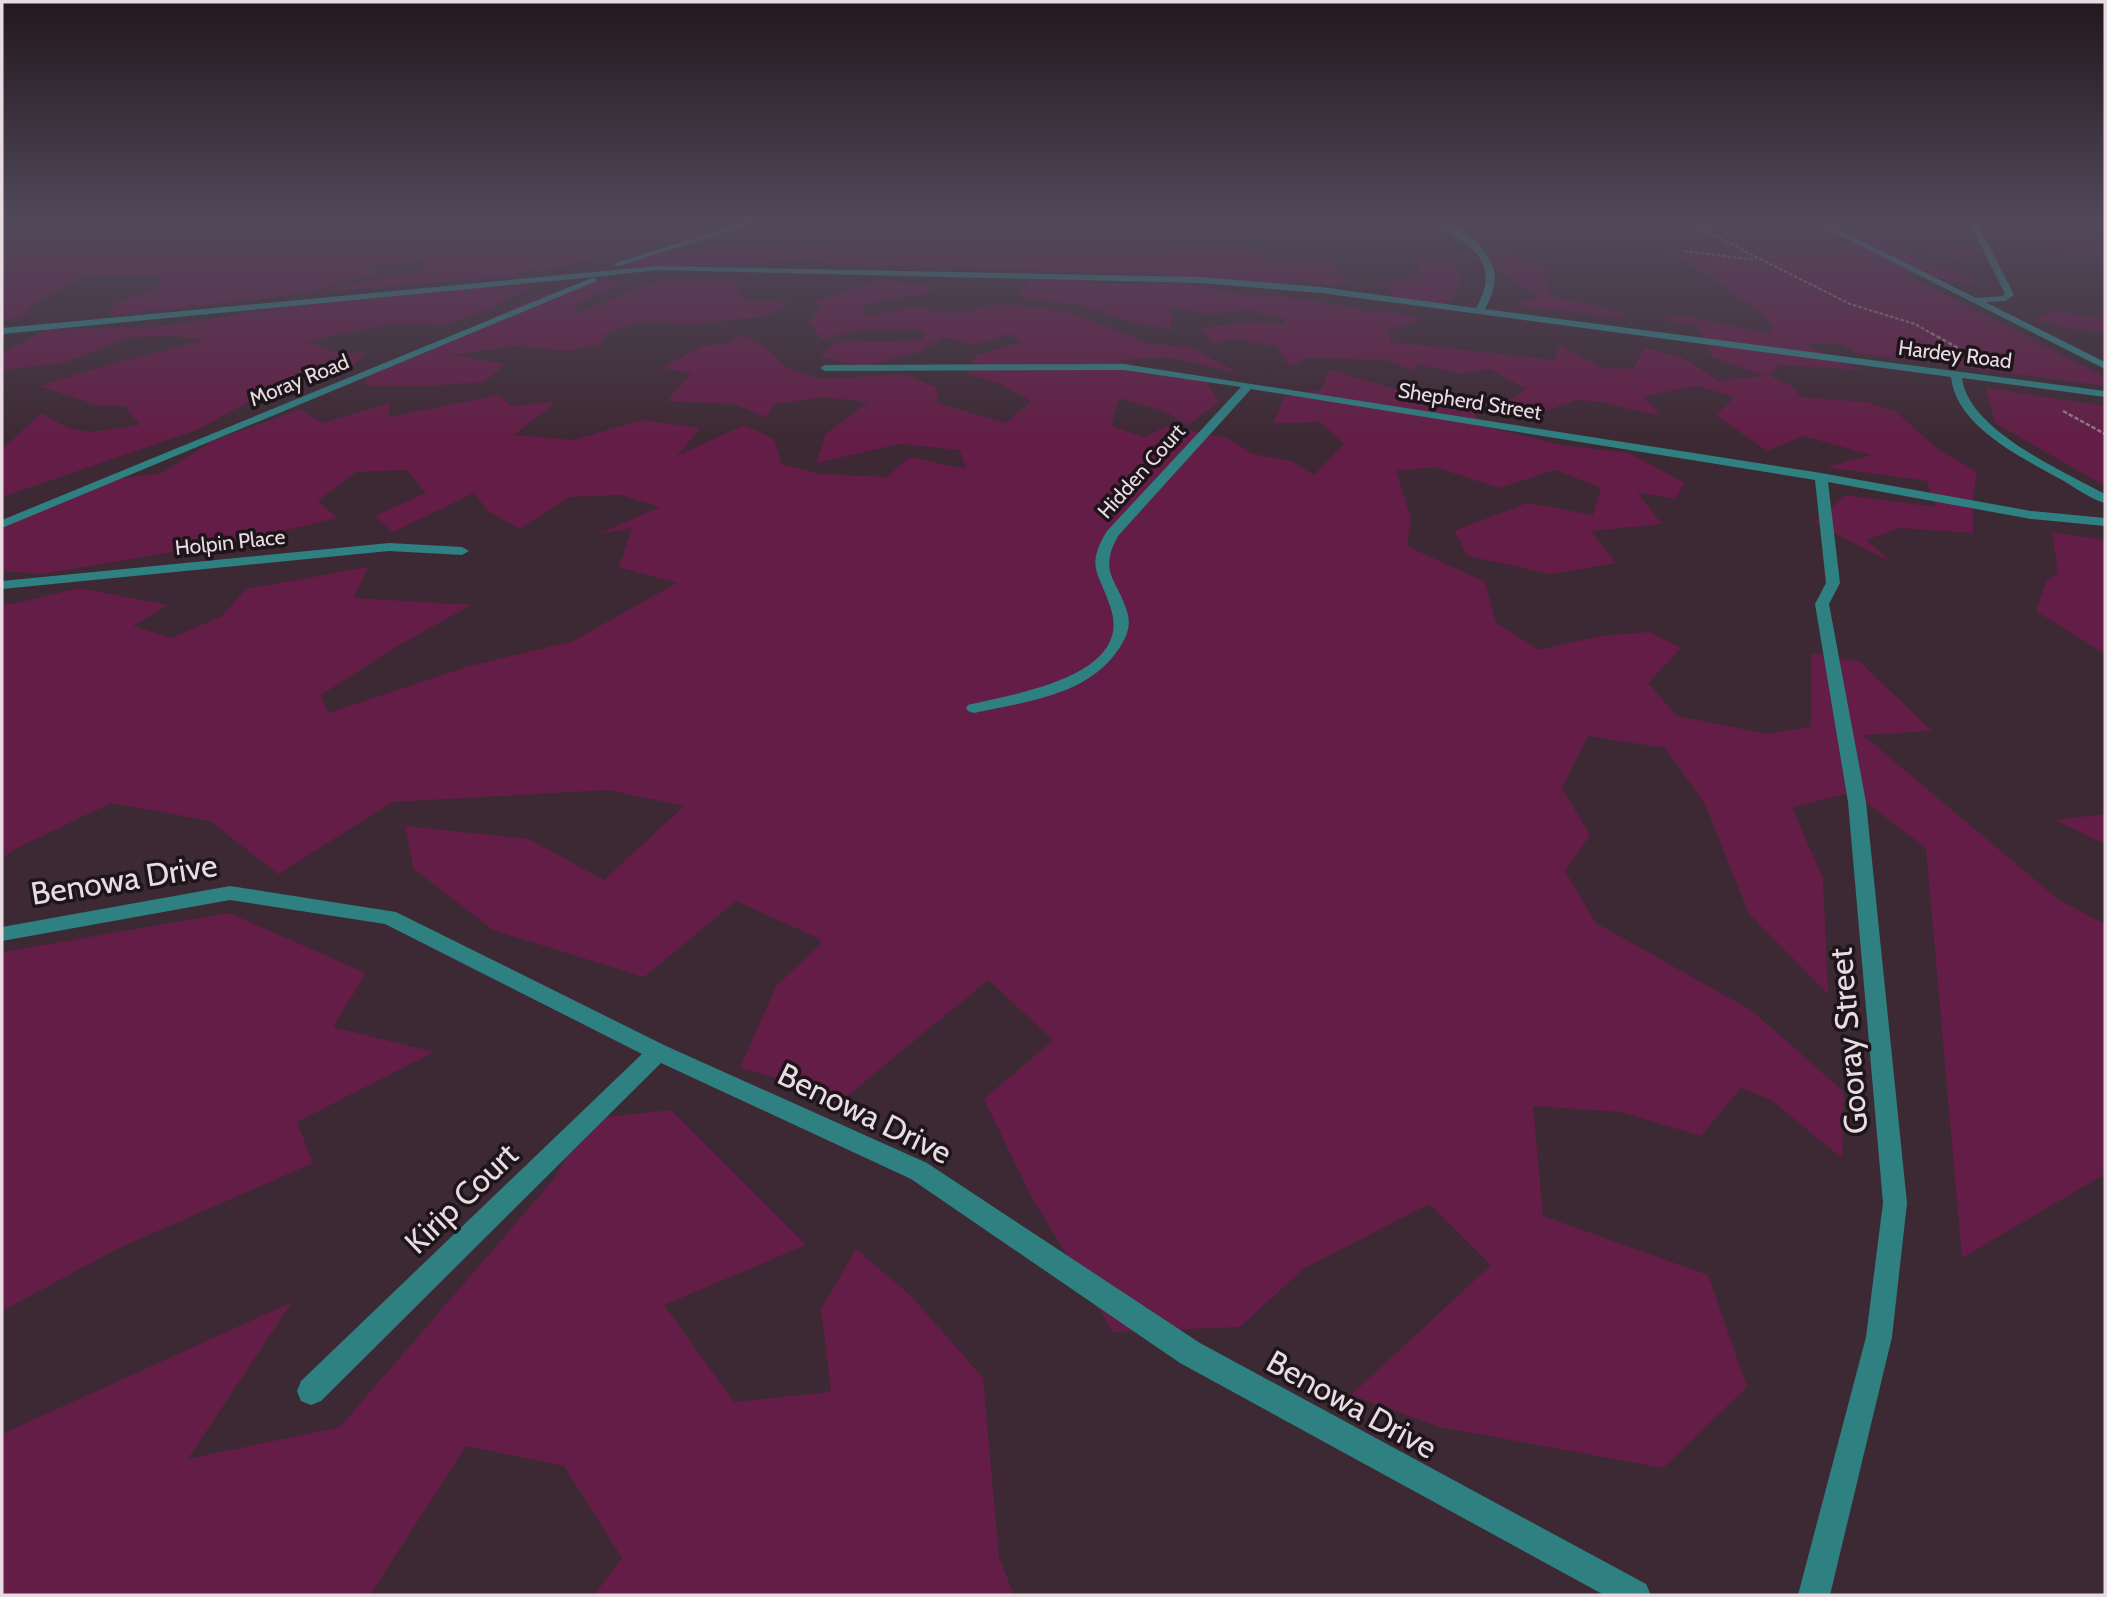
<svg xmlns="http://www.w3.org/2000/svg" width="2107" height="1597" viewBox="0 0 2107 1597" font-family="Cabin,sans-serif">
	<rect width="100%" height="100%" fill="#3d2933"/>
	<path fill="#641d46" d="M2,219H102L110,232L139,229L146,219H745L542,272L534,268L514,276L322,292L423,269L424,262L372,266V277L338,281L327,288L290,295L110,316L114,304L162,287L158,275L89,274L32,304L26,316L2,321Z
		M790,219H1252L1277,230L1237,234L1198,226L1171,234V244C1199,246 1236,243 1261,253V260L1300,262L1332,260L1340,275L1352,282L1337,286L1296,281L1275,287L1166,275L833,264L808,258L743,266L618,267L647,254L695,249L776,247L774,237L817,246L839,240L803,232L773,231Z
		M1456,219H1530L1561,222L1568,219H1602V232L1542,226L1519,231Z
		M1603,219H1824L1866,226L1888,236L1927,239L1956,237L1975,254L1959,259L1908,244L1889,247L1923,263L1968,275L1975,285L1896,270L2105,377V386L1857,353L1842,344H1803L1862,370L1779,365L1768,375L1791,385L1801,397L1867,402L1896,412L1939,450L1977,472L1973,498V533L1900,528L1866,540L1893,563L1814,523L1845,495L1936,507L1927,481L1826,467L1872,455L1803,436L1767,451L1716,415L1735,397L1697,386L1644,396L1661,416L1601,402L1576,400L1523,419L1489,412L1526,389L1490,369L1462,374L1415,364V372L1386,360L1309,358L1290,367L1276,346L1234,339L1215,344L1200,329L1245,322L1285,324L1284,318L1250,311L1203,314L1171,307V330L1124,320L1080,305L1033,300L1016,293L1030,280L1069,275L1093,283L1190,284L1232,293L1311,300L1357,308L1362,312L1384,310L1423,319L1387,330L1391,342L1555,360L1560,345L1602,368L1633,369L1644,348L1681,357L1719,381L1765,376L1712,357L1697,325L1658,319L1684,316L1769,334L1773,326C1741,294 1703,272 1663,251L1692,252L1674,240H1646Z
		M1984,219H2027L2079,234L2105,248V258L2041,243L2028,245L1995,241L1977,230C2001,227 2022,235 2046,234Z
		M2031,219H2105V234Z
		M1502,253L1543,267L1550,296L1622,312L1623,318L1518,306L1524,300L1540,298L1506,276L1488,256Z
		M1416,258L1448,261L1462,278L1449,304L1395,298L1384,285L1421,275Z
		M606,278L625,283L581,301L573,315L655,282L737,279L738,294L746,301L793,302L762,317L686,324L640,321L605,334L602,344L571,351L514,346L453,355L505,364L484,382L424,386L366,385L365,371L457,335L536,297Z
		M875,281L932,285L933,292L863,305L867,317L915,307L960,314L996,304L1045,308L1077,315L1147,343L1195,349L1240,374L1169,357L1119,360L1149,371L1203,377L1219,402L1188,425L1164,411L1119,398L1111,426L1144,437L1168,426L1227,438L1253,454L1293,462L1314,475L1344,444L1320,422L1273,423L1285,397L1321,390L1330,369C1376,386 1424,394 1471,409L1482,426L1562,445L1629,453L1685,483L1675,499L1637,492L1662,524L1591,531L1616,563L1551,574L1468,556L1454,531L1527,503L1593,515L1601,488L1555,470L1499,488L1435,467L1396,471L1411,518L1407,546L1485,582L1496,623L1539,650L1600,636L1650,632L1681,648L1648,683L1677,716L1768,734L1811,727V653L1860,662L1932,731L1863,735L2059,900L2105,924V1174L1962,1258L1926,848L1852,792L1792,808L1823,878L1828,994L1749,914L1705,804L1665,748L1588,736L1562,788L1590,835L1565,871L1596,923L1751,1010L1844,1092L1842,1158L1771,1100L1741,1088L1701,1136L1621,1112L1533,1106L1543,1216L1708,1275L1747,1387L1663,1468L1440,1427L1351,1395L1491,1265L1429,1204L1303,1269L1240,1327L1113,1332L1029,1192L984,1099L1053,1040L988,980L846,1097L740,1068L776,986L821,944L820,939L736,901L644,977L493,930L414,869L405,826L529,839L604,880L684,806L608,790L393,802L278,874L210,821L111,803L11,851L2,860V603L13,604L79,588L168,605L133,626L172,638L222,616L246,589L368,567L354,598L471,605L396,647L321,695L328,713L466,667L573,641L677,583L619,567L632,528L598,534L660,507L621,495L570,497L519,529L487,510L474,493L393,532L375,516L426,493L407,470L356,472L318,501L337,518L249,539L43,574L2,571V528L111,480L162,473L212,441L301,409L322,423L390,403L388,417L499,395L511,406L556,402L514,435L573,440L642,420L700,428L677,456L744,425L774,439L781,464L820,474L887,477L910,457L966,469L960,450L900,444L816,463L826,434L868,402L822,397L775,404L766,417L734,404L667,401L691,373L662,368L702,346L730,343L740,334L765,347L786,367L819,379L905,374L937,388V403L1006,423L1031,401L1000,384L967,374L976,355L1022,342L1009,334L975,345L943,337L920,352L861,367L820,356L837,341L894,342L923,339V330H858L821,339L809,321L822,309L815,301Z
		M503,285L530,288L491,308L445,325L394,323L308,341L340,354L367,352L350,369L267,392L197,430L2,497V449L42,413C84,440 93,431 140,425L125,406L96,405L39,386L111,364L206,340L172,336L130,337L64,363L2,370V353L45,330L157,327L289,307Z
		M2059,311L2095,318H2105V332L2069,328L2033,318Z
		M1986,388L2105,406V486L1995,423Z
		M2052,532L2105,540V654L2036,611L2046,582L2058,573Z
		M2105,814V844L2055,820Z
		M229,913L366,973L333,1027L434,1052L297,1122L313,1163L117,1249L2,1311V952Z
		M671,1110L806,1245L664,1305L734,1402L831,1392L821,1309L856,1249L911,1296L983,1378L999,1557L1014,1595H594L622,1558L564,1466L466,1446L370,1595H2V1434L292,1302L188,1459L340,1427L554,1179L588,1119Z"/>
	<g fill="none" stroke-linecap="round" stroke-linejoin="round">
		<path stroke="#8e7d85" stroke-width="2" stroke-dasharray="3.5 2" stroke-linecap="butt" d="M1681,219L1850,304L1915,324L1934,335
			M1684,251L1756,260"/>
		<path stroke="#8e7d85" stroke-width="2.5" stroke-dasharray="4.5 2" stroke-linecap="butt" d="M1931,333L1969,354
			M2063,411L2105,434"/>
		<path fill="#2e8081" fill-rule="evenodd" d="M756,219H767L619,266L612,264Z
			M1429,219C1456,218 1494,250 1495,278C1495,289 1490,299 1485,309L2105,391V397L1962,378C1968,430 2063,471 2105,494V503C2090,499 2076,488 2062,480C2023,458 1956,427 1951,377L1321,293L1200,283L657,270L594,277L597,281L2,528V520L594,277L2,334V328L657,266L1200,277L1321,287L1476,308C1505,257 1463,243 1429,219Z
			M1808,219H1817L1976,298L2003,296L2005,294L1968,219H1976L2014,295L2005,301L1985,302L2105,362V369Z
			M1124,364L1821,473L2031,511L2105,518V526L2031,519L1828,482L1840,583L1829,604L1866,802L1907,1203L1892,1337L1830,1595H1798L1866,1337L1883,1203L1848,802L1815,604L1826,583L1815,480L1251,389L1118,536C1097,574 1119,580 1128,615C1131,628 1125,640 1118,650C1087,696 1024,702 974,713L968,711L966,708L968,705C1012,694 1136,677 1110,606C1099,572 1085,567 1107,531L1241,387L1124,370L825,371L820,368L825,365Z
			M389,543L462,547L469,551L462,555L389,551L2,589V581Z
			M230,886L396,912L666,1046L927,1163L1200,1343L1646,1584L1651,1595H1604L1180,1363L911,1179L661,1063L321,1401L311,1405L301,1401L297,1391L301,1381L642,1054L385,924L230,900L2,941V927Z"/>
	</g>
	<linearGradient id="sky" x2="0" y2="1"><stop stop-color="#22171c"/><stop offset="0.5" stop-color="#51495b"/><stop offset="1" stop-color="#51495b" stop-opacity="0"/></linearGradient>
	<rect width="2107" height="442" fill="url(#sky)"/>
	<g text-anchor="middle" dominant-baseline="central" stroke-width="7" stroke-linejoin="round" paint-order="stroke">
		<g font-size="21" fill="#e8dbe1" stroke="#1e151a">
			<text transform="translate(1955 354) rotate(7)">Hardey Road</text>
			<text transform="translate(299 380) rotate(-22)">Moray Road</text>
			<text transform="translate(1470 401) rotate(9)">Shepherd Street</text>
			<text transform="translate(1141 471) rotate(-48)">Hidden Court</text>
			<text transform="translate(230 542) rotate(-6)">Holpin Place</text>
		</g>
		<g font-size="32" fill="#e8dbe1" stroke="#1e151a">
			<text transform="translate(124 879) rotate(-9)">Benowa Drive</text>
			<text transform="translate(1848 1041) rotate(-95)">Gooray Street</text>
			<text transform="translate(865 1113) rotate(26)">Benowa Drive</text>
			<text transform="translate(461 1198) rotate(-44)">Kirip Court</text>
			<text transform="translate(1352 1404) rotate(29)">Benowa Drive</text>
		</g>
	</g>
	<rect width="2107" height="1597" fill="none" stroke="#e8dbe1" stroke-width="7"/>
</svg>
